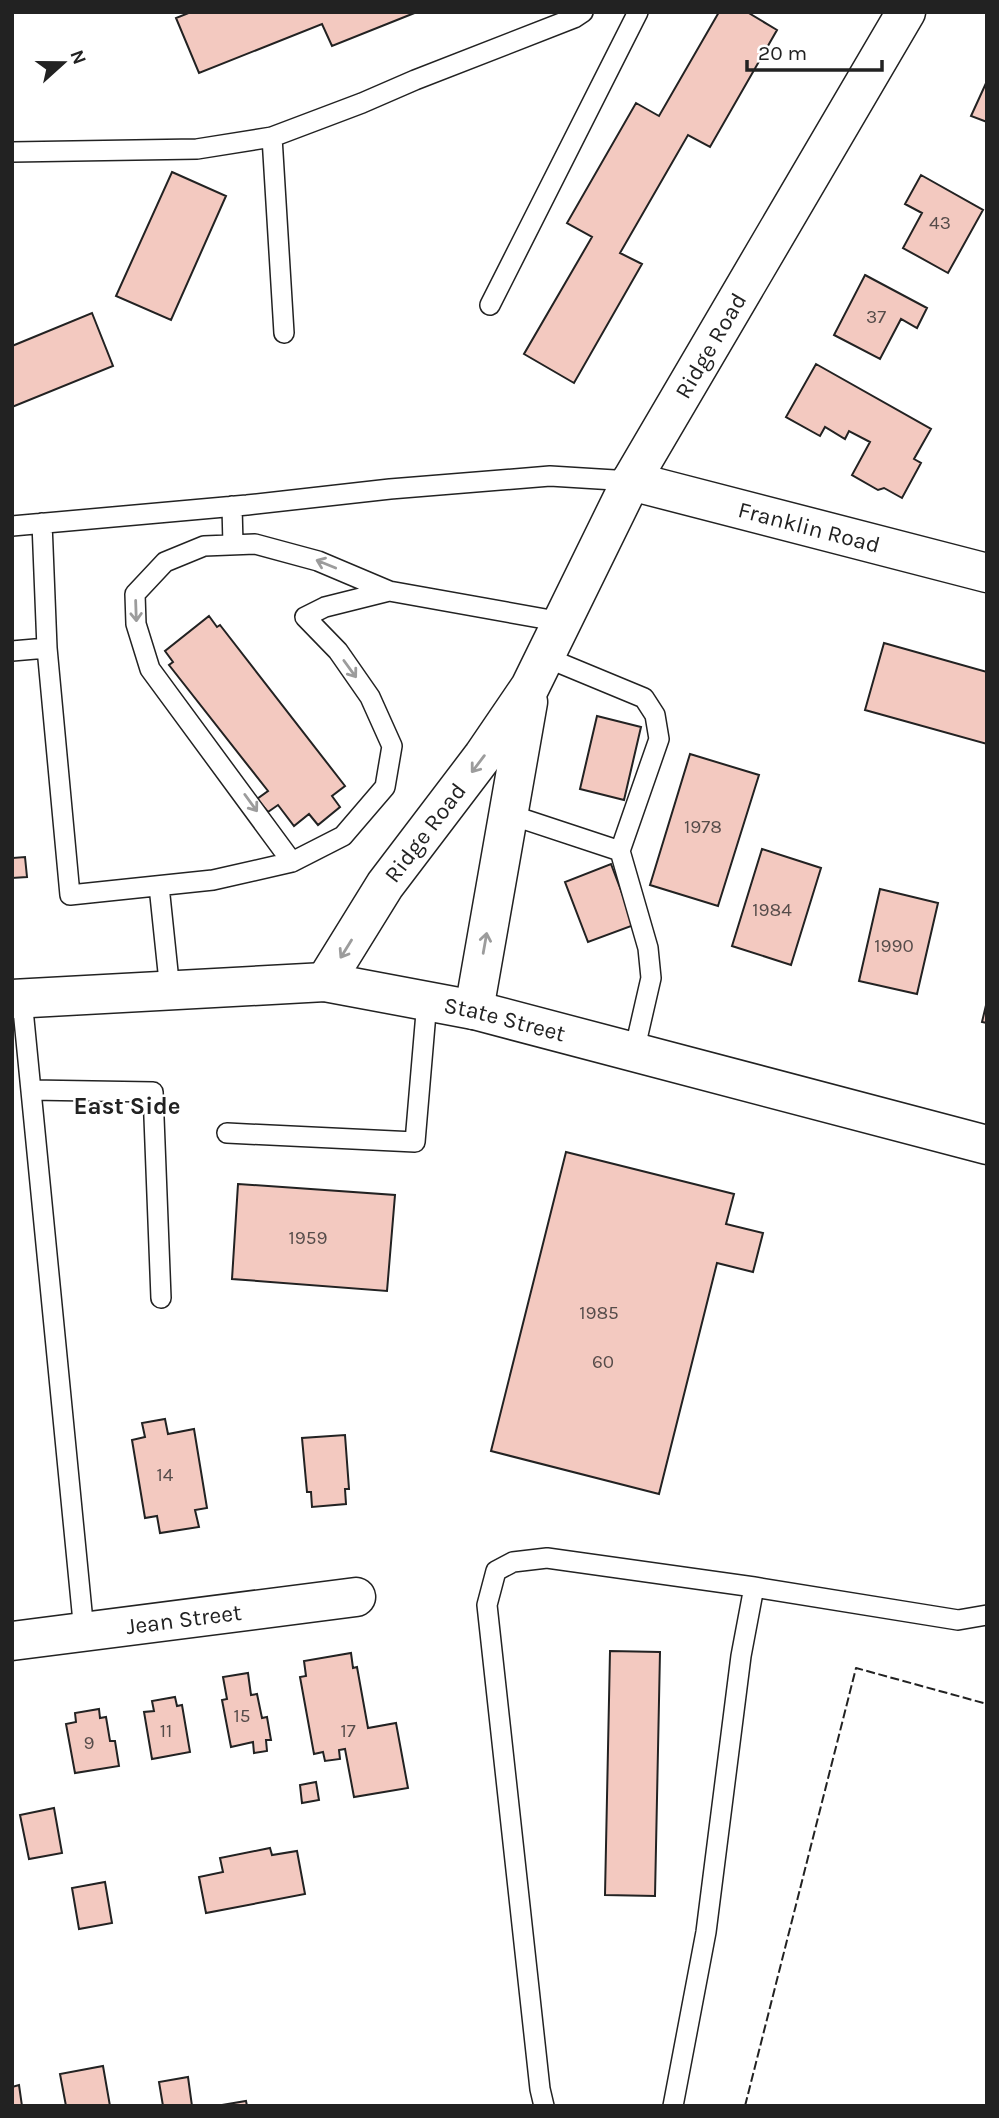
<svg xmlns="http://www.w3.org/2000/svg" width="999" height="2118" viewBox="0 0 999 2118" font-family="Karla,sans-serif">
	<rect width="100%" height="100%" fill="#fff"/>
	<path fill="#f3c9c0" stroke="#222" stroke-width="2" d="M191,12H417L332,46L322,24L199,73L176,18Z
		M719,12H747L777,30L710,147L688,135L620,253L642,264L574,383L524,354L592,237L567,223L636,103L659,116Z
		M987,81V122L971,116Z
		M172,172L226,196L171,320L116,296Z
		M921,175L983,210L948,273L903,248L922,213L905,204Z
		M865,275L927,308L917,328L901,319L880,359L834,335Z
		M92,313L113,366L12,407V346Z
		M816,364L931,429L914,459L921,463L902,498L884,488L878,490L852,475L870,442L849,431L845,439L825,427L820,436L786,417Z
		M209,616L217,627L220,625L345,786L332,796L340,807L318,825L309,814L294,826L278,805L268,812L257,799L268,791L169,665L173,662L165,651Z
		M884,643L987,672V744L865,710Z
		M597,716L641,727L624,800L580,789Z
		M690,754L759,775L718,906L650,885Z
		M12,847L13,858L25,857L27,877L12,878Z
		M762,849L821,868L791,965L732,946Z
		M611,864L634,925L588,942L565,882Z
		M880,889L938,903L917,994L859,981Z
		M987,1001V1023L982,1022Z
		M566,1152L734,1194L726,1224L763,1233L753,1272L717,1263L659,1494L491,1451Z
		M238,1184L395,1195L387,1291L232,1279Z
		M165,1419L168,1434L194,1429L207,1508L195,1510L199,1527L160,1533L157,1516L145,1518L132,1440L145,1437L142,1423Z
		M345,1435L349,1489H345L346,1504L312,1507L311,1492H307L302,1438Z
		M610,1651L660,1652L655,1896L605,1895Z
		M351,1653L353,1668L357,1667L368,1728L396,1723L408,1788L354,1797L345,1749L339,1750L340,1759L325,1761L323,1752L314,1754L300,1677L306,1676L304,1661Z
		M248,1673L251,1695L257,1694L262,1718L267,1717L271,1740H266L267,1751L254,1753L253,1742L231,1747L222,1700L227,1699L223,1677Z
		M175,1697L177,1706L182,1705L190,1752L152,1759L144,1712L154,1711L152,1701Z
		M99,1709L100,1718L106,1717L110,1741H115L119,1766L75,1773L66,1724L76,1722L75,1713Z
		M316,1782L319,1800L302,1803L300,1785Z
		M54,1808L62,1853L29,1859L20,1815Z
		M270,1848L272,1855L297,1851L305,1894L206,1913L199,1877L223,1872L220,1858Z
		M105,1882L112,1923L79,1929L72,1888Z
		M103,2066L110,2106H66L60,2074Z
		M188,2077L192,2106H163L159,2082Z
		M19,2085L22,2106H12V2087Z
		M246,2101L247,2106H216Z"/>
	<g fill="none" stroke-linecap="round" stroke-linejoin="round">
		<g stroke="#222" stroke-width="22">
			<path id="lane" d="M272,137L284,333
				M12,152L197,149L272,137L362,103L415,80L574,18L583,12
				M490,305L638,12
				M232,506L233,545
				M42,523L47,648
				M12,526L247,505L390,489L550,476L631,481
				M12,651L47,648L70,895L213,880L292,862L343,836L385,787L392,746L370,697L338,651L305,617L325,607L389,591L562,622
				M545,657L644,698L655,715L659,739L620,851L648,948L651,978L634,1052
				M508,814L620,851
				M292,862L150,669L136,624L135,594L165,562L204,546L255,544L318,561L389,591
				M159,886L170,991
				M22,999L84,1632
				M31,1090L153,1092L161,1298
				M227,1133L415,1142L427,1001
				M544,2106L540,2089L487,1605L496,1571L513,1562L547,1558L754,1587L958,1620L987,1615
				M673,2106L706,1932L741,1656L754,1587"/>
		</g>
		<g stroke="#222" stroke-width="41">
			<g id="street">
				<path id="s1" d="M631,481L987,573"/>
				<path id="s2" d="M325,982L385,885L483,756L530,687L631,481L906,12"/>
				<path d="M474,1010L528,702"/>
				<path id="s3" d="M12,1641L356,1597"/>
			</g>
		</g>
		<g stroke="#222" stroke-width="41">
			<g id="primary">
				<path id="s4" d="M12,999L325,982L474,1010L987,1145"/>
			</g>
		</g>
		<use href="#lane" stroke="#fff" stroke-width="19"/>
		<use href="#street" stroke="#fff" stroke-width="38"/>
		<use href="#primary" stroke="#fff" stroke-width="38"/>
		<path stroke="#222" stroke-width="2" stroke-dasharray="9 3.5" stroke-linecap="butt" d="M745,2106L856,1668L987,1704"/>
	</g>
	<defs><path id="oneway-shaft" d="M-6 0H5M1.5-3L5.5 0L1.5 3" fill="none" stroke-width="1.6" stroke-linecap="round" stroke-linejoin="round" transform="scale(1.75)"/></defs>
	<g stroke="#9c9c9c">
		<use href="#oneway-shaft" transform="translate(326 564) rotate(-158)"/>
		<use href="#oneway-shaft" transform="translate(136 611) rotate(88)"/>
		<use href="#oneway-shaft" transform="translate(350 669) rotate(54)"/>
		<use href="#oneway-shaft" transform="translate(478 764) rotate(127)"/>
		<use href="#oneway-shaft" transform="translate(251 803) rotate(54)"/>
		<use href="#oneway-shaft" transform="translate(485 943) rotate(-80)"/>
		<use href="#oneway-shaft" transform="translate(346 949) rotate(122)"/>
	</g>
	<g text-anchor="middle" dominant-baseline="central" stroke-width="5" stroke-linejoin="round" paint-order="stroke">
		<g font-size="19" fill="#564c4a">
			<text x="940" y="223">43</text>
			<text x="876" y="317">37</text>
			<text x="703" y="827">1978</text>
			<text x="772" y="910">1984</text>
			<text x="894" y="946">1990</text>
			<text x="308" y="1238">1959</text>
			<text x="599" y="1313">1985</text>
			<text x="603" y="1362">60</text>
			<text x="165" y="1475">14</text>
			<text x="242" y="1716">15</text>
			<text x="166" y="1731">11</text>
			<text x="348" y="1731">17</text>
			<text x="89" y="1743">9</text>
		</g>
		<g font-size="23" fill="#222" stroke="#fff">
			<text stroke="none"><textPath href="#s2" startOffset="746">Ridge Road</textPath></text>
			<text stroke="none"><textPath href="#s1" startOffset="184">Franklin Road</textPath></text>
			<text stroke="none"><textPath href="#s2" startOffset="180">Ridge Road</textPath></text>
			<text stroke="none"><textPath href="#s4" startOffset="497">State Street</textPath></text>
			<text stroke="none"><textPath href="#s3" startOffset="173">Jean Street</textPath></text>
		</g>
		<g font-size="24" font-weight="bold" fill="#222" stroke="#fff">
			<text x="127" y="1106">East Side</text>
		</g>
	</g>
	<rect width="999" height="2118" fill="none" stroke="#222222" stroke-width="28"/>
	<g transform="translate(63 63) rotate(69)" stroke="#ffffff" stroke-width="5" paint-order="stroke">
	<path d="M0-5L12 26L0 18L-12 26Z" fill="#222222"/>
	<text y="-10" font-size="19" font-weight="bold" text-anchor="middle" fill="#222222">N</text>
	</g>
	<path d="M747 60v10h135v-10" fill="none" stroke="#222222" stroke-width="3.5"/>
	<text x="758" y="60" font-size="21" fill="#222222" stroke="#ffffff" stroke-width="5" paint-order="stroke">20 m</text>
</svg>
